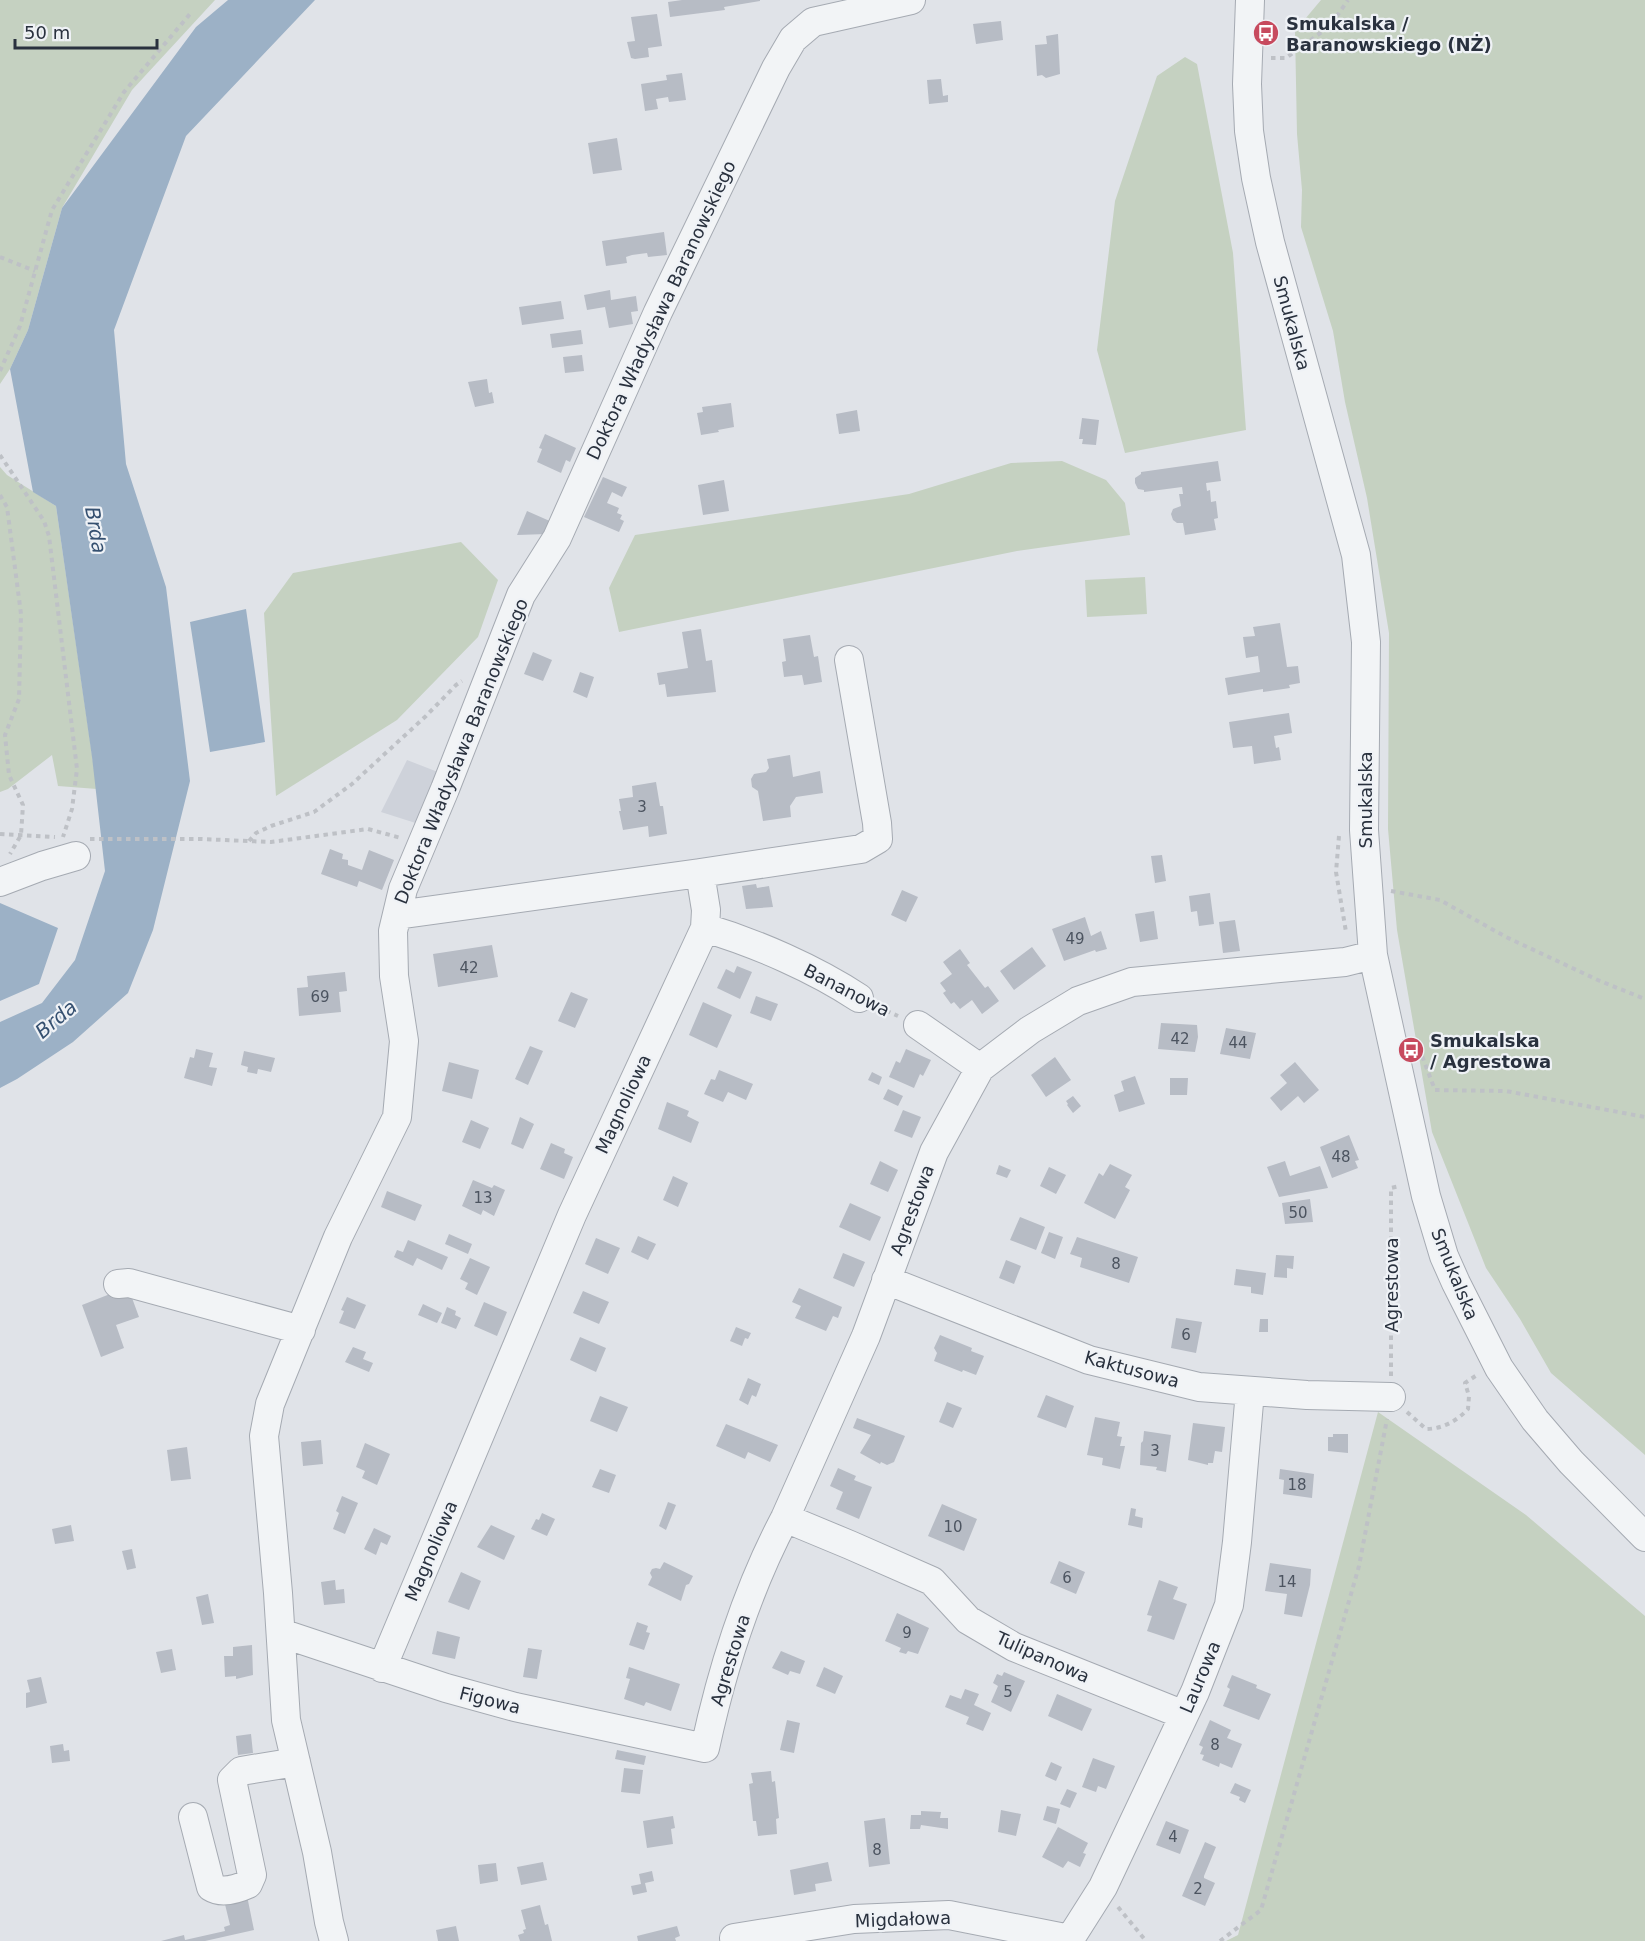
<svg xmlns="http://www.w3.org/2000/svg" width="1645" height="1941" viewBox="0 0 1645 1941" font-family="'DejaVu Sans',sans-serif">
	<rect width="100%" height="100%" fill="#e0e3e8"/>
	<path fill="#ced2da" d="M407,760L443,774L425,826L381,812Z"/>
	<path fill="#c5d1c1" d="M0,0H215L132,90L62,208L28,330L10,369L0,384Z
		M1321,0H1645V1455L1551,1373L1520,1319L1486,1268L1432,1132L1397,930L1388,829L1389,633L1367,498L1345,402L1333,331L1301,227L1302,190L1297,134L1295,31Z
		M1185,57L1197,64L1233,253L1246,430L1125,453L1097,350L1115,201L1157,76Z
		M1062,461L1106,480L1125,503L1130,535L1017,551L619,632L609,588L635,535L909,494L1011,463Z
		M0,467L7,475L56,506L97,789L58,786L52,755L8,789L0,792Z
		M461,542L498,580L478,637L397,720L276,796L264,613L293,573Z
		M1145,577L1147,614L1087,617L1085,580Z
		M1378,1412L1526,1515L1645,1616V1941H1226L1238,1935Z"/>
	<path fill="#9cb1c6" d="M228,0H315L186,136L114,330L126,464L166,587L190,781L153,930L128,993L73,1042L17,1079L0,1088V1022L42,1003L75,960L105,871L92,757L56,506L33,492L10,369L28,330L62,208L196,27Z
		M246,609L265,742L210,752L190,622Z
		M0,903L58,928L39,984L0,1001Z"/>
	<path fill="#b7bcc5" d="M682,0H760V1L724,7L725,10L670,17L668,2Z
		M657,14L662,46L648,48L649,57L635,59L631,58L627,42L635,41L631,17Z
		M1001,21L1003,40L976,44L973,24Z
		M1058,34L1060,74L1046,78L1042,75L1037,76L1035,45L1047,44L1046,36Z
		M682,73L686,100L669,102L668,97L656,99L658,109L645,111L641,84L667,80L666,75Z
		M941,79L943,96L948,95V102L929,104L927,80Z
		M617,138L622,170L593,174L588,143Z
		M664,232L667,255L648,257L647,253L632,255L626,257L627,263L606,266L602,241Z
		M610,290L611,300L636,296L638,311L631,312L633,324L609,328L605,307L587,310L584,295Z
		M561,301L564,319L522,325L519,307Z
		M581,330L583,344L552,348L550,334Z
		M582,355L584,371L565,373L563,357Z
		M487,379L489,393L492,392L494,403L475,407L468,382Z
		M731,403L734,427L718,430L719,432L701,435L697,413L703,412L702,407Z
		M857,410L860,431L839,434L836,414Z
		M1082,418L1099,420L1096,445L1082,444L1083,439H1079Z
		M545,434L576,448L570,462L566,460L561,473L537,462L542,449L539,448Z
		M1218,461L1221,481L1206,483L1207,491L1210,490L1211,502L1216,501L1218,518L1214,519L1216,530L1185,535L1183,523H1177L1173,520L1171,514L1173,509L1181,506L1179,494H1183L1182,487L1144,492V490L1138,489L1135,483V478L1141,474V472Z
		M603,477L627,487L622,497L612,492L607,503L619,508L617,513L622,515L620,519L624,521L619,532L584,517Z
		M724,480L729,511L703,515L698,485Z
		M527,511L552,522L547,534L517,535Z
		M1280,623L1287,667L1298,666L1300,683L1289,685L1290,688L1263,692V689L1228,695L1225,678L1260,672L1258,656L1246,658L1243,637L1255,636L1253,627Z
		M701,629L706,661L712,660L716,692L667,697L665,684L659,685L657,673L688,668L682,632Z
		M810,635L814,657L818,656L822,682L804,685L802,675L784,677L782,662L786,661L783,639Z
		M533,652L552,660L543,681L524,674Z
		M580,672L594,677L587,698L573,692Z
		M1289,713L1292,733L1274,736L1276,748L1279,747L1281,760L1254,764L1252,746L1233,748L1229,722Z
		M790,755L793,777L820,771L823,793L796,797L790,806L791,817L763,821L758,791L752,787L751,779L754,774L766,772L769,768L767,759Z
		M656,782L660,806H663L667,834L649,837L648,826L623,830L619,811H621L619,799L633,797L632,786Z
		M330,849L343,854L342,859L348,860V865L362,870L369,850L394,860L382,890L359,881L357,887L321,874Z
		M1162,855L1166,881L1155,883L1151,856Z
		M756,884L757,888L769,886L773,907L746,909L742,886Z
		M902,890L918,897L906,922L891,915Z
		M1210,893L1214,924L1199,926L1197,911L1191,912L1189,896Z
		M1154,911L1158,939L1140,942L1135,914Z
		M1085,917L1091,936L1101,931L1107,949L1096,952L1095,950L1064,961L1052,929Z
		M1235,920L1240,951L1223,953L1219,922Z
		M492,945L498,977L438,987L433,954Z
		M1032,947L1046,966L1014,990L1000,971Z
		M960,949L970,963L967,965L985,988L988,986L999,1001L982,1014L972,1000L960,1009L954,1002L951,1004L943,993L946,991L940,983L952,974L943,962Z
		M737,966L752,972L740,999L717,988L726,969L734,973Z
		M345,972L347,991L339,992L341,1012L299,1016L297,988L308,987L307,976Z
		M571,992L588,999L575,1028L558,1021Z
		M756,996L778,1004L771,1021L750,1013Z
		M703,1002L732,1015L717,1048L689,1035Z
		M1161,1023L1197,1025L1198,1037L1195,1052L1158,1049Z
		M1226,1028L1256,1033L1250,1059L1220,1054Z
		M530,1046L543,1051L528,1085L515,1079Z
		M196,1049L213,1053L209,1067L217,1068L212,1086L184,1078L190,1057L194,1058Z
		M906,1049L931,1060L923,1076L920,1074L914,1088L889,1077L896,1061L900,1063Z
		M244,1051L275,1058L271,1072L258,1069L257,1074L247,1072L248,1067L241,1065Z
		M1055,1057L1071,1080L1046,1097L1031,1075Z
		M449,1062L479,1070L472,1099L442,1091Z
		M1295,1062L1319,1090L1304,1103L1298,1096L1281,1111L1270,1098L1287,1083L1280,1075Z
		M719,1070L753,1084L746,1100L728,1092L723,1102L704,1094L711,1079L715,1080Z
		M872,1072L882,1077L879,1085L868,1080Z
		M1135,1076L1145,1104L1119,1112L1114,1095L1124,1091L1121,1081Z
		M1170,1078H1188L1187,1095H1170Z
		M888,1089L903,1096L898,1106L883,1099Z
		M1073,1096L1081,1106L1073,1113L1067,1105L1068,1104L1066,1101Z
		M667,1102L689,1111L687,1116L699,1122L691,1143L658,1129Z
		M903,1110L921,1117L912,1138L894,1131Z
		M520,1117L534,1124L523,1149L511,1144Z
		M471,1120L489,1128L480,1149L462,1142Z
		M1349,1135L1359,1160L1355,1161L1358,1168L1332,1178L1320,1147Z
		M551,1143L565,1149L564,1153L573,1157L564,1179L540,1169Z
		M880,1161L898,1170L888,1192L870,1184Z
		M1285,1161L1290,1176L1320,1166L1328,1188L1279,1197L1267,1167Z
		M1110,1164L1132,1175L1125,1187L1130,1190L1115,1219L1084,1203L1099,1173L1103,1176Z
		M999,1165L1011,1170L1007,1178L996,1174Z
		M1049,1167L1066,1175L1056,1194L1040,1186Z
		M673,1176L688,1183L678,1207L663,1200Z
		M473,1180L492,1188L494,1185L505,1190L494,1216L483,1210L481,1215L462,1206Z
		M387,1191L422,1205L415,1221L381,1207Z
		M1310,1199L1313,1222L1285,1224L1282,1203Z
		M850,1203L881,1217L870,1241L839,1227Z
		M1020,1217L1045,1227L1036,1250L1010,1240Z
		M1049,1232L1063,1237L1055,1259L1041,1253Z
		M449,1234L472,1244L468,1254L445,1244Z
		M638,1236L656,1244L648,1260L631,1252Z
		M1077,1237L1138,1257L1129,1283L1080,1267L1082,1258L1070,1254Z
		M596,1238L620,1248L608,1274L585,1264Z
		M408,1240L448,1257L442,1270L417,1258L413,1266L394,1257L397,1250L403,1252Z
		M843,1253L865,1262L854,1287L833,1278Z
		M1276,1255L1294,1256L1293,1269L1287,1268V1278L1274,1277Z
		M470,1258L490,1267L477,1295L465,1289L468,1283L460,1279Z
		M1006,1260L1021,1266L1014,1284L999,1278Z
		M1236,1269L1266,1273L1263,1295L1251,1293V1287L1234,1285Z
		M128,1287L139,1317L116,1325L124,1348L101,1357L82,1305Z
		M799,1288L842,1307L838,1318L833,1316L826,1331L795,1318L801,1306L792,1302Z
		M583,1291L609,1302L599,1324L573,1313Z
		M347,1297L366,1305L355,1329L339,1323L344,1311L341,1310Z
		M484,1302L507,1312L497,1336L474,1326Z
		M423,1304L442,1313L437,1323L418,1315Z
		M447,1307L456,1311L455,1315L461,1318L456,1329L441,1323Z
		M1176,1318L1202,1322L1196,1353L1171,1348Z
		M1260,1319H1268V1332H1259Z
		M736,1327L751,1333L748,1339L745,1338L742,1346L730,1341Z
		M940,1335L972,1348L971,1351L984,1356L976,1375L963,1370L962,1372L934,1361L937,1353L934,1348Z
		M580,1337L606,1348L596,1372L570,1360Z
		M353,1347L366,1352L363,1359L373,1363L369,1372L345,1362Z
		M748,1378L761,1384L756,1397L752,1395L748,1405L739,1400Z
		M1046,1395L1074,1406L1066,1428L1037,1417Z
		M600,1396L628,1407L617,1432L590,1421Z
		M947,1402L962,1408L953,1428L939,1422Z
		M1095,1417L1120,1422L1117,1436L1122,1437L1120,1446H1125L1120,1469L1102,1465L1103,1458L1087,1455Z
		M857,1418L905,1436L894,1462L887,1465L881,1462L880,1464L860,1453L871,1435L853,1428Z
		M1193,1423L1225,1427L1222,1452L1215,1451L1213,1463H1208V1465L1188,1460Z
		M726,1424L778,1445L770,1462L748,1452L745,1459L716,1446Z
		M1144,1431L1171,1435L1166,1472L1156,1470L1157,1467L1140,1465L1141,1443L1143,1441Z
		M1333,1434H1348V1453L1328,1451V1437H1333Z
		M321,1440L323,1464L303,1466L301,1442Z
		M365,1443L390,1454L377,1485L362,1478L365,1471L356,1467Z
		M187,1447L191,1479L171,1481L167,1450Z
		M838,1468L856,1476L854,1480L872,1487L859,1519L836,1509L843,1492L830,1486Z
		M600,1469L616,1475L609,1493L592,1487Z
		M1280,1469L1314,1474L1312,1498L1283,1494L1284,1480L1279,1479Z
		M342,1496L358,1503L345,1534L333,1529L339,1513L336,1511Z
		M668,1502L676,1505L666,1530L659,1526Z
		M942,1504L977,1519L964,1551L928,1536Z
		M1131,1508L1136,1509L1135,1516L1143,1518L1142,1528L1128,1525Z
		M542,1513L555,1519L547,1536L531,1529L536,1519L539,1520Z
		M71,1525L74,1541L55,1544L52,1529Z
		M491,1525L515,1536L504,1560L477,1547Z
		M374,1528L391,1536L387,1545L381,1542L376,1555L364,1549Z
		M132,1549L136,1568L127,1570L122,1551Z
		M1059,1561L1085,1572L1076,1594L1050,1583Z
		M664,1562L693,1576L689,1584L686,1585L681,1601L648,1585L652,1577L650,1573L652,1569L656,1568L660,1569Z
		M1270,1563L1311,1569L1310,1585L1302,1617L1284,1614L1287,1594L1265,1591Z
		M461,1572L481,1581L469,1610L448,1602Z
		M335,1580L336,1590L344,1589L345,1603L324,1605L321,1582Z
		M1159,1580L1178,1587L1173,1599L1187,1604L1174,1640L1147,1631L1152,1616L1147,1615Z
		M208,1594L214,1623L202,1625L196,1597Z
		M897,1613L929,1628L918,1654L908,1651L906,1654L899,1652L901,1648L885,1641Z
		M637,1622L648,1626L646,1632L650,1633L644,1650L629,1645Z
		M437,1631L460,1637L455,1659L432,1654Z
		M252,1645L253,1675L236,1679V1676L225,1677L224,1656H233V1647Z
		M528,1648L542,1650L537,1679L523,1677Z
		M172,1649L176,1670L161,1673L156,1652Z
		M781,1651L805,1661L800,1674L790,1671L788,1675L772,1668Z
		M629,1667L680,1684L671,1711L646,1702L644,1706L624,1699L630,1679L626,1678Z
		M824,1667L843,1676L835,1694L816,1686Z
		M1004,1672L1025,1681L1011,1712L991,1702L998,1686L993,1683L997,1674L1002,1676Z
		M1232,1675L1257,1685L1256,1688L1271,1694L1259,1720L1223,1706L1230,1689L1227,1687Z
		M41,1677L47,1703L26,1708V1693L30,1692L27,1680Z
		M965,1689L979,1694L974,1705L991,1713L983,1731L966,1724L969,1717L945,1707L950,1695L961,1699Z
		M1057,1694L1092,1709L1082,1731L1048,1716Z
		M787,1720L800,1723L794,1753L780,1750Z
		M1210,1720L1231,1730L1227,1738L1242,1744L1232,1768L1220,1763L1219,1767L1202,1760L1204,1755L1200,1754L1203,1747L1199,1745Z
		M251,1734L253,1753L238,1755L236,1736Z
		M63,1744L64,1751L69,1750L70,1761L52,1763L50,1746Z
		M617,1750L646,1756L644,1765L615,1759Z
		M1093,1758L1115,1766L1106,1789L1098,1786L1096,1792L1082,1787Z
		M1051,1762L1062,1767L1056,1781L1045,1776Z
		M624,1768L643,1770L640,1794L621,1792Z
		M771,1771L772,1782L775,1781L779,1818L776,1819L777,1834L758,1836L756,1821H753L749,1784L753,1783L751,1773Z
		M1235,1783L1251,1790L1245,1803L1239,1800L1240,1797L1230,1793Z
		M1067,1789L1077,1793L1070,1808L1060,1804Z
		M1047,1806L1060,1809L1056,1824L1043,1820Z
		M1001,1810L1021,1814L1016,1836L998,1832Z
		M921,1811L941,1812L940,1818H948V1829L921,1825L920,1829H910L911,1815H921Z
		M673,1816L675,1828L671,1829L673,1844L647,1848L643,1821Z
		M885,1818L890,1864L869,1867L864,1821Z
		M1166,1821L1189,1830L1180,1854L1156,1845Z
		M1058,1827L1088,1843L1083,1853L1086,1854L1080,1867L1068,1861L1063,1868L1042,1857Z
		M1205,1842L1216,1847L1204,1876V1878L1215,1883L1205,1906L1182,1896Z
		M543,1862L547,1880L521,1885L517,1867Z
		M828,1862L832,1881L815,1884L816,1891L794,1895L790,1870Z
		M496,1863L498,1881L480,1884L478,1865Z
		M652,1871L654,1881L645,1883L647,1892L633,1895L631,1886L641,1884L639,1874Z
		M246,1891L254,1930L205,1941H161L184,1935L185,1940L225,1931L224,1927L230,1925L223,1896Z
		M540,1905L545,1925L548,1924L552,1941H520L518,1935L524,1933L523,1930L526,1929L521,1910Z
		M456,1926L459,1941H438L436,1930Z
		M677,1926L680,1936L675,1938L676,1941H638L637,1936Z"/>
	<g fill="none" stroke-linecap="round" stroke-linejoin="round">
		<g stroke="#a5aab2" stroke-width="30">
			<path id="minor" d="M1250,0L1247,84L1249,131L1256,178L1270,242L1356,555L1366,642L1364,830L1373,955L1426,1196L1444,1256L1456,1283L1499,1368L1535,1420L1571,1462L1645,1537
				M0,882L42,866L76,856
				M397,915L700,873
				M705,928C756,943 815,969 859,998
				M918,1025L980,1068
				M886,1280L1089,1360L1199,1387L1307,1395L1391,1397
				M118,1284L129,1283L301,1330
				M785,1518L850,1545L932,1581L968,1620L1014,1647L1184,1715
				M281,1633L446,1688L515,1707L705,1748C722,1669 747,1590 785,1518L866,1336L934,1152L980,1068L1030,1030L1078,1001L1132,982L1345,962L1373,955
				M382,1668L572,1215L705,928L706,910L700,873L861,849L878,839L877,823L849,660
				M193,1817L211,1887C222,1894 237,1889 248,1884L252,1875L232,1780L241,1771L296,1762
				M734,1938L854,1919L949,1915L1070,1939L1103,1887L1195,1692L1229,1605L1237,1542L1250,1391
				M334,1941L329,1922L317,1852L286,1720L278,1593L264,1436L270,1404L338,1237L397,1117L404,1041L394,976L393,931L403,889L445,789L521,595L557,538L658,312L776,68L793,39L813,22L911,0"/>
		</g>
		<path stroke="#bec1c6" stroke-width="4" stroke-dasharray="4.5 4.5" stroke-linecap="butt" d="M1271,58H1286L1330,26L1348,0
			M0,257L35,271
			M0,371L20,326L52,210L124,92L190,14
			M0,455L44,521L49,536L77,769L72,809L63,837
			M0,495L7,507L21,614L19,699L5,735L9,775L23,805L21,835L10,854
			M0,834L55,837
			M1339,836L1336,872L1346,932
			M90,839H200L271,842L368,829L401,838
			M249,841L256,833L271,826L314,812L352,784L426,716L456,685L462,681
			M1391,891L1440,900L1506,937L1600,981L1645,999
			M878,1007L898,1016
			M1419,1048L1435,1090L1506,1091L1645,1117
			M1391,1376V1188L1400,1186
			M1407,1412L1426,1429C1442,1429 1457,1421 1468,1409L1469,1396L1465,1383L1477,1375
			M1118,1907L1146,1941
			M1220,1941L1261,1910L1359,1566L1387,1419"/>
		<use href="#minor" stroke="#f2f4f6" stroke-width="28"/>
	</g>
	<defs>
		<g id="bus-disc" transform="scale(1.35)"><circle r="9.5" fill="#c74a5e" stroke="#eff2f6"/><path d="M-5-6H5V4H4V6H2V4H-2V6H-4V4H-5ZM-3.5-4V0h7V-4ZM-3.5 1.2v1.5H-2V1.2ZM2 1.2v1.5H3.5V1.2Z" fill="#fff"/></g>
	</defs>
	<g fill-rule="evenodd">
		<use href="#bus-disc" x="1266" y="33"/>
		<use href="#bus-disc" x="1411" y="1050"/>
	</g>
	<g text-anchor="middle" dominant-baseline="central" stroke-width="4.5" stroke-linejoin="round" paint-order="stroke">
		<g font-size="15" fill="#4c5460">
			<text x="642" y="807">3</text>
			<text x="1075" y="939">49</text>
			<text x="469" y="968">42</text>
			<text x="320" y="997">69</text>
			<text x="1180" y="1039">42</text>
			<text x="1238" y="1043">44</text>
			<text x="1341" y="1157">48</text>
			<text x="483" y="1198">13</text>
			<text x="1298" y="1213">50</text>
			<text x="1116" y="1264">8</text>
			<text x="1186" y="1335">6</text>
			<text x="1155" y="1451">3</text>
			<text x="1297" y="1485">18</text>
			<text x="953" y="1527">10</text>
			<text x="1067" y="1578">6</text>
			<text x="1287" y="1582">14</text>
			<text x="907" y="1633">9</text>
			<text x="1008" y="1692">5</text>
			<text x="1215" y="1745">8</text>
			<text x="1173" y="1837">4</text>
			<text x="877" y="1850">8</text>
			<text x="1198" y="1889">2</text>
		</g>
		<g font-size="18" font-weight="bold" fill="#29313e" stroke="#eff2f6" text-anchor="start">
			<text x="1286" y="23">Smukalska /<tspan x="1286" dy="21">Baranowskiego (NŻ)</tspan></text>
			<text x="1430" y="1040">Smukalska<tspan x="1430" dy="21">/ Agrestowa</tspan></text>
		</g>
		<g font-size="18" fill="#29313e" stroke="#eff2f6">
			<text transform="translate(661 310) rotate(-65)">Doktora Władysława Baranowskiego</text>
			<text transform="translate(1292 323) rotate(75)">Smukalska</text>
			<text transform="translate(461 751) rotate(-68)">Doktora Władysława Baranowskiego</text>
			<text transform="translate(1365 800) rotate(-90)">Smukalska</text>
			<text transform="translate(847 990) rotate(27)">Bananowa</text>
			<text transform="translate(623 1104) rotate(-65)">Magnoliowa</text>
			<text transform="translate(912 1210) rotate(-70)">Agrestowa</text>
			<text transform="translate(1455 1274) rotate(68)">Smukalska</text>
			<text transform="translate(1391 1285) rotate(-90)">Agrestowa</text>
			<text transform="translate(1132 1369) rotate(15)">Kaktusowa</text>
			<text transform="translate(431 1551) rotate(-67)">Magnoliowa</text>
			<text transform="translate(1043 1657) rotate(24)">Tulipanowa</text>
			<text transform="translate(730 1660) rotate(-73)">Agrestowa</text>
			<text transform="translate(1200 1677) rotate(-67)">Laurowa</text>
			<text transform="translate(490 1700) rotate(14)">Figowa</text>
			<text transform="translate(903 1919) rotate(-2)">Migdałowa</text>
		</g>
		<g font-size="20" font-style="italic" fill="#355070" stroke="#eff2f6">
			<text transform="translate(96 530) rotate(80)">Brda</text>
			<text transform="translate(56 1019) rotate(-40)">Brda</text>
		</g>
	</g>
	<path d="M15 39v9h142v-9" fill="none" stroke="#29313e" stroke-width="3"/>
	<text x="24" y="39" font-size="18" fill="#29313e" stroke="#eff2f6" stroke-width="4.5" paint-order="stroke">50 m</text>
</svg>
